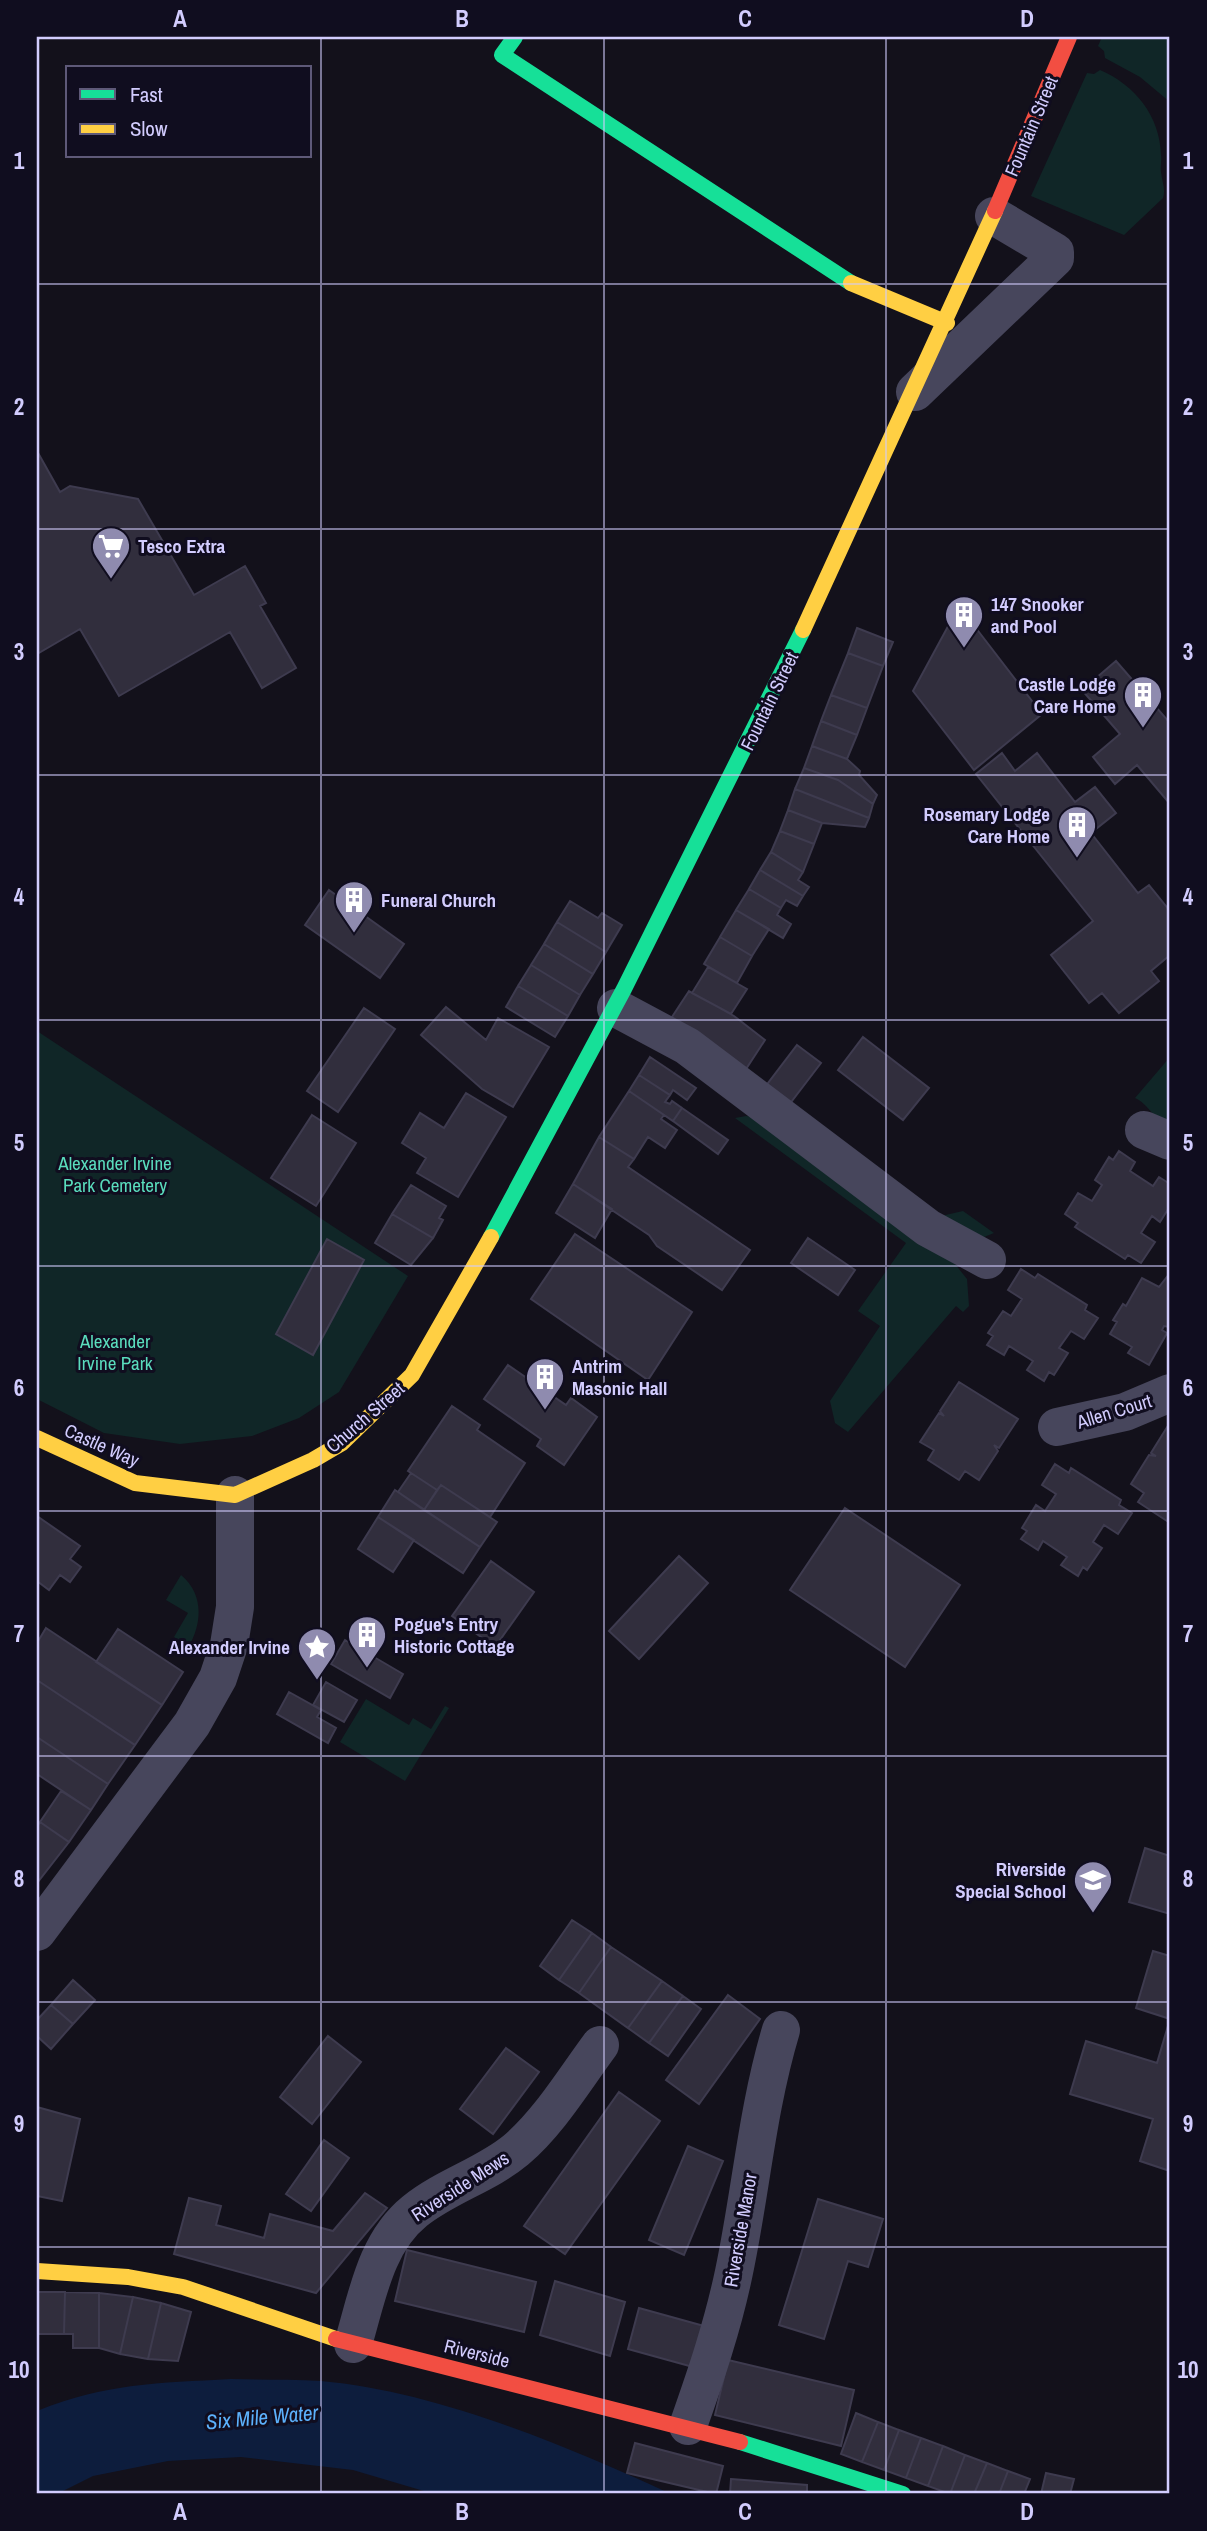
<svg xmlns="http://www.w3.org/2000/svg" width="1207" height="2531" viewBox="0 0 1207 2531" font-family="'Archivo Narrow',sans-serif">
	<rect width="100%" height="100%" fill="#13111b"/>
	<path fill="#102627" d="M1102,37H1170V102L1140,77L1105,58L1104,51L1098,46Z
		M1100,70C1135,85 1160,116 1161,155C1162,161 1160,166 1161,172C1162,182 1166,189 1163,198L1124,235L1031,196L1087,73L1094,74Z
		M37,1031L408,1276L339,1392L299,1418L252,1436L180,1444L104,1433L37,1399Z
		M1170,1057V1126C1156,1123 1149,1104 1135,1098Z
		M746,1116L755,1117L955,1264L967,1279L969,1306L963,1312L956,1306L848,1432L835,1423L830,1401L880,1326L858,1311L906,1243L735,1118Z
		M963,1211L994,1233L984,1237L928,1219Z
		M181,1575C204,1594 202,1623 189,1646L174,1637L188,1613L166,1600Z
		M366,1699L409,1725L413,1718L431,1729L445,1706L449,1708L405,1781L340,1742Z"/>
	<path fill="#0d1d3d" d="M231,2379C261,2380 291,2379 321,2381C436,2391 567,2446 671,2494H434L353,2470L241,2457L168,2461L93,2476L57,2494H37V2411C106,2383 158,2383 231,2379Z"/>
	<path fill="#312e3d" stroke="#3e3b4f" stroke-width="2" d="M37,451L60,492L70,486L138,499L194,595L245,566L266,603L260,606L296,668L262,688L230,632L119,696L80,629L37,654Z
		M959,606L1042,714L974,770L913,691Z
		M857,628L893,642L883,666L848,653Z
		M848,653L883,666L867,708L831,695Z
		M1116,661L1170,723V804L1137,765L1115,784L1093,757L1120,734L1082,690Z
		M831,695L867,708L857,735L821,721Z
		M821,721L857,735L847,759L812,746Z
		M812,746L847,759L860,771L859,775L877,795L873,804L838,780L804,768Z
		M1002,753L1015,771L1037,753L1075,802L1095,787L1116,813L1091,833L1138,893L1149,885L1170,911V955L1151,971L1159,981L1119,1013L1102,993L1089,1003L1051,955L1093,921L976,774Z
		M804,768L838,780L873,804L869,818L795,789Z
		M795,789L869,818L865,827L822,823L788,810Z
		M788,810L822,823L814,844L780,831Z
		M780,831L814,844L803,872L771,852Z
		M771,852L803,872L798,880L809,887L803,896L760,870Z
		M760,870L803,896L797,906L786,900L781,908L749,889Z
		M749,889L781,908L777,915L791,924L783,938L736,910Z
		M329,890L404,944L380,978L305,925Z
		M570,901L598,918L602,913L622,925L606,952L557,922Z
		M736,910L769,929L752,956L720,937Z
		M557,922L606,952L593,974L544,944Z
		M720,937L752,956L737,983L704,964Z
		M544,944L593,974L580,995L531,965Z
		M531,965L580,995L568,1016L518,986Z
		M708,967L747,989L731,1014L692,993Z
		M518,986L568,1016L555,1037L506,1007Z
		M689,991L734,1016L765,1040L746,1069L670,1020Z
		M446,1007L486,1040L498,1018L549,1047L513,1107L482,1089L421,1035Z
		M364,1008L395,1029L338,1112L307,1091Z
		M863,1037L929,1088L903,1120L838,1070Z
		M797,1045L821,1063L785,1110L762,1091Z
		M650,1057L696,1088L687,1100L673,1090L670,1095L639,1075Z
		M639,1075L670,1095L665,1102L670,1104L672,1101L682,1108L673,1121L629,1091Z
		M629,1091L664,1115L661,1119L677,1130L665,1148L648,1137L634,1159L599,1137Z
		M466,1093L506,1117L458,1197L417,1173L426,1158L402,1143L420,1113L444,1128Z
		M682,1108L728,1140L718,1154L673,1121Z
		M312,1115L356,1143L316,1206L271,1178Z
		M599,1137L634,1159L628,1167L750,1250L722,1290L657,1246L649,1235L573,1184Z
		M1119,1151L1135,1162L1130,1171L1153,1186L1159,1177L1170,1184V1206L1160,1222L1152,1216L1141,1233L1155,1242L1141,1263L1128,1255L1125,1259L1075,1227L1078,1223L1065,1214L1078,1193L1092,1201L1102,1185L1095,1180L1109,1157L1113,1160Z
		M573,1184L612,1209L595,1238L556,1213Z
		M411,1185L446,1206L439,1218L443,1220L433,1238L392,1214Z
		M392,1214L433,1238L411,1265L375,1243Z
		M575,1234L692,1312L648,1380L531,1299Z
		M808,1238L855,1270L838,1295L791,1263Z
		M327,1239L364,1260L313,1355L276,1334Z
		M1021,1269L1035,1278L1038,1274L1087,1305L1085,1310L1098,1318L1084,1339L1071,1331L1059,1348L1068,1353L1054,1375L1049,1372L1044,1381L1027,1370L1033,1361L1009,1346L1004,1355L987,1345L993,1336L988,1333L1003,1311L1011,1316L1022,1299L1008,1290Z
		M1170,1273V1327L1164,1326L1162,1330L1167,1333L1149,1365L1128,1353L1132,1347L1110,1334L1117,1322L1113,1320L1123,1304L1126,1306L1142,1278L1159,1287Z
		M508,1365L566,1405L571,1398L597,1417L564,1465L537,1446L541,1439L484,1399Z
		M959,1382L1018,1419L999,1448L994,1445L998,1451L979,1480L965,1471L959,1480L928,1460L934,1450L920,1442L939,1413L944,1416L940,1411Z
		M452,1406L480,1425L477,1430L525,1463L490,1517L441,1485L437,1490L408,1471Z
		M1169,1424L1170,1425V1523L1138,1502L1144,1493L1131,1484L1149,1455L1156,1456L1151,1453Z
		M1055,1464L1069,1473L1071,1468L1121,1500L1119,1505L1132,1513L1118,1534L1104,1525L1093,1542L1102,1548L1087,1570L1083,1567L1078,1576L1061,1565L1067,1557L1043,1541L1038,1550L1021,1539L1027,1531L1022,1528L1036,1505L1045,1511L1056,1494L1042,1485Z
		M411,1473L437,1490L424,1510L398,1492Z
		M441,1485L497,1522L480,1547L424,1510Z
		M395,1490L480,1547L463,1573L378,1517Z
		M845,1508L960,1585L905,1667L790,1590Z
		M37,1516L80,1546L70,1559L81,1567L70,1582L60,1575L49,1590L37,1581Z
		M378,1517L414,1540L393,1572L358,1549Z
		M679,1556L708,1583L639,1659L609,1631Z
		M491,1561L534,1592L495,1647L452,1616Z
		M46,1628L162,1705L135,1745L37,1680V1643Z
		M118,1629L183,1672L162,1705L96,1662Z
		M345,1640L403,1674L390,1698L331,1664Z
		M37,1680L135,1745L108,1784L37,1737Z
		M326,1682L357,1700L344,1722L313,1705Z
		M289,1692L321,1710L317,1717L336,1728L328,1743L277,1714Z
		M37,1737L108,1784L91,1810L37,1774Z
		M61,1791L91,1810L69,1842L40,1822Z
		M40,1822L69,1842L37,1883V1827Z
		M1145,1848L1170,1856V1914L1129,1902Z
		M572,1920L592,1933L559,1980L540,1966Z
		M592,1933L611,1947L579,1993L559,1980Z
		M611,1947L662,1981L628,2028L579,1993Z
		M1153,1951L1170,1956V2171L1140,2161L1153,2119L1070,2094L1086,2041L1157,2063L1170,2019L1136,2008Z
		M73,1980L95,2000L73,2024L51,2005Z
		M662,1981L683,1996L649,2043L628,2028Z
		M728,1995L760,2019L699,2104L666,2080Z
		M683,1996L701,2009L668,2056L649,2043Z
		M51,2005L73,2024L51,2049L37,2036V2020Z
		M328,2036L361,2062L312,2124L280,2097Z
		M506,2048L539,2072L493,2134L460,2109Z
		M619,2092L660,2121L565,2254L524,2226Z
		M37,2107L80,2119L62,2201L37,2196Z
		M324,2140L349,2158L311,2211L286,2194Z
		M688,2146L723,2161L684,2255L649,2240Z
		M365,2193L387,2208L316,2293L174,2254L189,2198L221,2206L216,2225L264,2238L270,2214L333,2231Z
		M818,2199L883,2219L868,2267L848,2261L824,2339L779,2325Z
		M407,2250L536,2282L524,2332L395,2301Z
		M555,2281L625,2302L610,2356L540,2335Z
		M37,2292H65L64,2334H37Z
		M65,2292L99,2293V2348H73V2334H64Z
		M99,2293L133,2297L120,2354L99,2348Z
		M133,2297L161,2303L148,2359L120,2354Z
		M161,2303L191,2312L178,2361L148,2359Z
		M639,2308L704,2326L693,2367L628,2349Z
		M728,2360L854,2390L841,2446L715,2415Z
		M856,2413L878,2422L862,2462L841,2454Z
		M878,2422L899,2430L884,2470L862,2462Z
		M899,2430L921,2438L906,2478L884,2470Z
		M921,2438L943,2446L928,2486L906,2478Z
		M635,2443L723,2466L716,2494L627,2473Z
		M943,2446L965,2455L950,2494L928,2486Z
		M965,2455L987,2463L974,2494H950Z
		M987,2463L1008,2471L999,2494H974Z
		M1008,2471L1030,2479L1024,2494H999Z
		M1046,2473L1074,2479L1070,2494H1041Z
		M731,2479L807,2485V2494H730Z"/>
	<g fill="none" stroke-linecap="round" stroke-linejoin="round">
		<path stroke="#47465c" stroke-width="38" d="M915,392L1055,258V252L994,216
			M616,1008L687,1046L928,1228L987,1260
			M1144,1130L1170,1141
			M1057,1427L1125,1412L1170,1393
			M37,1932L192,1724L218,1678L229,1645L235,1607V1495
			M353,2344C367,2298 375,2243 415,2211C446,2186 486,2175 516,2150C549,2122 574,2080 600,2045
			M688,2426C706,2375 723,2325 734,2272C751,2191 757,2110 781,2030"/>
		<path stroke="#16e098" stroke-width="16" d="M515,37L502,55L851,283
			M491,1237L624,989L803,630
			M740,2442L903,2494"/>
		<path stroke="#ffcf43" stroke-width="16" d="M851,283L947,323
			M803,630L995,211
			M37,1438L135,1483L235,1495L313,1460L342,1443L412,1375L491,1237
			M37,2271L128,2277L183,2287L336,2339"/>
		<path stroke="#f24e42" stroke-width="16" d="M995,211L1069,37
			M336,2339L740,2442"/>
	</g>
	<path fill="none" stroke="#d2ccfe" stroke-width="2" stroke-opacity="0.55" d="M321,37V2494M604,37V2494M886,37V2494M37,284H1170M37,529H1170M37,775H1170M37,1020H1170M37,1266H1170M37,1511H1170M37,1756H1170M37,2002H1170M37,2247H1170"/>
	<defs>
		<g id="supermarket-pin" transform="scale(2.0125)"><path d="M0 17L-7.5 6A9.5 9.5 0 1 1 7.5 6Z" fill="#8f8baf" stroke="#100d1f"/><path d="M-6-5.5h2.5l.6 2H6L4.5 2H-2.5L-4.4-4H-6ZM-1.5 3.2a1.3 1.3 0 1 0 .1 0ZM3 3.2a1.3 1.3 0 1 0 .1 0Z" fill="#fff"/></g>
		<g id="building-pin" transform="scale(2.0125)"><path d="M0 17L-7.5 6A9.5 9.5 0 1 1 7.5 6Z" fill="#8f8baf" stroke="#100d1f"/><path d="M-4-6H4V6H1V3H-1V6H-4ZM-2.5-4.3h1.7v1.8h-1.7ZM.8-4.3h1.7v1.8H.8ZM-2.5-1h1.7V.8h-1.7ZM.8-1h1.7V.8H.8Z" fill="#fff"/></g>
		<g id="sight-pin" transform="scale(2.0125)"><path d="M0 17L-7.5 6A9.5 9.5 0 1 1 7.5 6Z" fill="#8f8baf" stroke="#100d1f"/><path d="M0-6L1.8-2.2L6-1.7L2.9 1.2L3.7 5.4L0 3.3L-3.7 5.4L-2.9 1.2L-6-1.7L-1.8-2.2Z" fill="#fff"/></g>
		<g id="school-pin" transform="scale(2.0125)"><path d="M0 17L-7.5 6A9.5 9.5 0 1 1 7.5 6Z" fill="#8f8baf" stroke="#100d1f"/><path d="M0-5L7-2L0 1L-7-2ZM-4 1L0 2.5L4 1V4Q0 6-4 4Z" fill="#fff"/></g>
	</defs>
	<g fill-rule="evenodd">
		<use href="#supermarket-pin" x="111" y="546"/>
		<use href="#building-pin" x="964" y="615"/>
		<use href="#building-pin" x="1143" y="695"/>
		<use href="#building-pin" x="1077" y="825"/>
		<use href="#building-pin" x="354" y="900"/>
		<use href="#building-pin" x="545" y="1377"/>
		<use href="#building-pin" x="367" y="1635"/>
		<use href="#sight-pin" x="317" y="1647"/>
		<use href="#school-pin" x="1093" y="1880"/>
	</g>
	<g text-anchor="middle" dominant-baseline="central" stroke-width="6" stroke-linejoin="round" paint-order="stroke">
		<g font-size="19" fill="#d2ccfe" stroke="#100d1f">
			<text transform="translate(1031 126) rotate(-67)">Fountain Street</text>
			<text transform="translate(769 701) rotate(-64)">Fountain Street</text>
			<text transform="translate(1114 1411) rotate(-17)">Allen Court</text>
			<text transform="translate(365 1417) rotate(-41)">Church Street</text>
			<text transform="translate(102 1445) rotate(24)">Castle Way</text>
			<text transform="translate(460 2186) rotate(-33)">Riverside Mews</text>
			<text transform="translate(740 2230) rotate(-80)">Riverside Manor</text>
			<text transform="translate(477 2353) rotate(14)">Riverside</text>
		</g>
		<g font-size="19" font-weight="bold" fill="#d2ccfe" stroke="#100d1f" text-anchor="start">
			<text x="138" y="546">Tesco Extra</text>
			<text x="991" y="604">147 Snooker<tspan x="991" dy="22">and Pool</tspan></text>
			<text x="1116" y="684" text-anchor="end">Castle Lodge<tspan x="1116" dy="22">Care Home</tspan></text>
			<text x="1050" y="814" text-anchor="end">Rosemary Lodge<tspan x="1050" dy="22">Care Home</tspan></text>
			<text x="381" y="900">Funeral Church</text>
			<text x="572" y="1366">Antrim<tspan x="572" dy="22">Masonic Hall</tspan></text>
			<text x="394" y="1624">Pogue's Entry<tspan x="394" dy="22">Historic Cottage</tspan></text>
			<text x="290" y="1647" text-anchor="end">Alexander Irvine</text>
			<text x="1066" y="1869" text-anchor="end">Riverside<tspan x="1066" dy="22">Special School</tspan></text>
		</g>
		<g font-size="19" fill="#5adcbd" stroke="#100d1f">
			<text x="115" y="1163">Alexander Irvine<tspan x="115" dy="22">Park Cemetery</tspan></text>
			<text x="115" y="1341">Alexander<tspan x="115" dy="22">Irvine Park</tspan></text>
		</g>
		<g font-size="21" font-style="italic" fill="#5cb1fc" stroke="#100d1f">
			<text transform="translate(262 2417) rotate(-5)">Six Mile Water</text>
		</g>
	</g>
	<rect width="1207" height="2531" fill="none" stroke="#100d1f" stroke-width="77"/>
	<rect x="66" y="66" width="245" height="91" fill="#100d1f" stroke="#5e5978" stroke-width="2"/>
	<rect x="80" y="89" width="35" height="10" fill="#16e098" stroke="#5e5978" stroke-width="2"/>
	<text x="130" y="102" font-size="21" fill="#d2ccfe">Fast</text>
	<rect x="80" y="124" width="35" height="10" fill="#ffcf43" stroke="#5e5978" stroke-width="2"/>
	<text x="130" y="136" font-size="21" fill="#d2ccfe">Slow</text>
	<rect x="38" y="38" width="1130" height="2454" fill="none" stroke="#d2ccfe" stroke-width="2.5"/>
	<g font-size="23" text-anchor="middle" font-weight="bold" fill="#d2ccfe">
		<text x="180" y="27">A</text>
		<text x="462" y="27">B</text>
		<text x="745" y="27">C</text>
		<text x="1027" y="27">D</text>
		<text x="19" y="169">1</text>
		<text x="1188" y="169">1</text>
		<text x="19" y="415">2</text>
		<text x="1188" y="415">2</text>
		<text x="19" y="660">3</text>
		<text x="1188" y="660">3</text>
		<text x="19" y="905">4</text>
		<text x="1188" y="905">4</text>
		<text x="19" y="1151">5</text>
		<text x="1188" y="1151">5</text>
		<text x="19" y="1396">6</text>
		<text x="1188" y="1396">6</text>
		<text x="19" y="1642">7</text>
		<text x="1188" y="1642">7</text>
		<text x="19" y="1887">8</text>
		<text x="1188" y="1887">8</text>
		<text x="19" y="2132">9</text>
		<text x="1188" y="2132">9</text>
		<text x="19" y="2378">10</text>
		<text x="1188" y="2378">10</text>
		<text x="180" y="2520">A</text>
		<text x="462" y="2520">B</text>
		<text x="745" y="2520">C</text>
		<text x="1027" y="2520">D</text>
	</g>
</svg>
